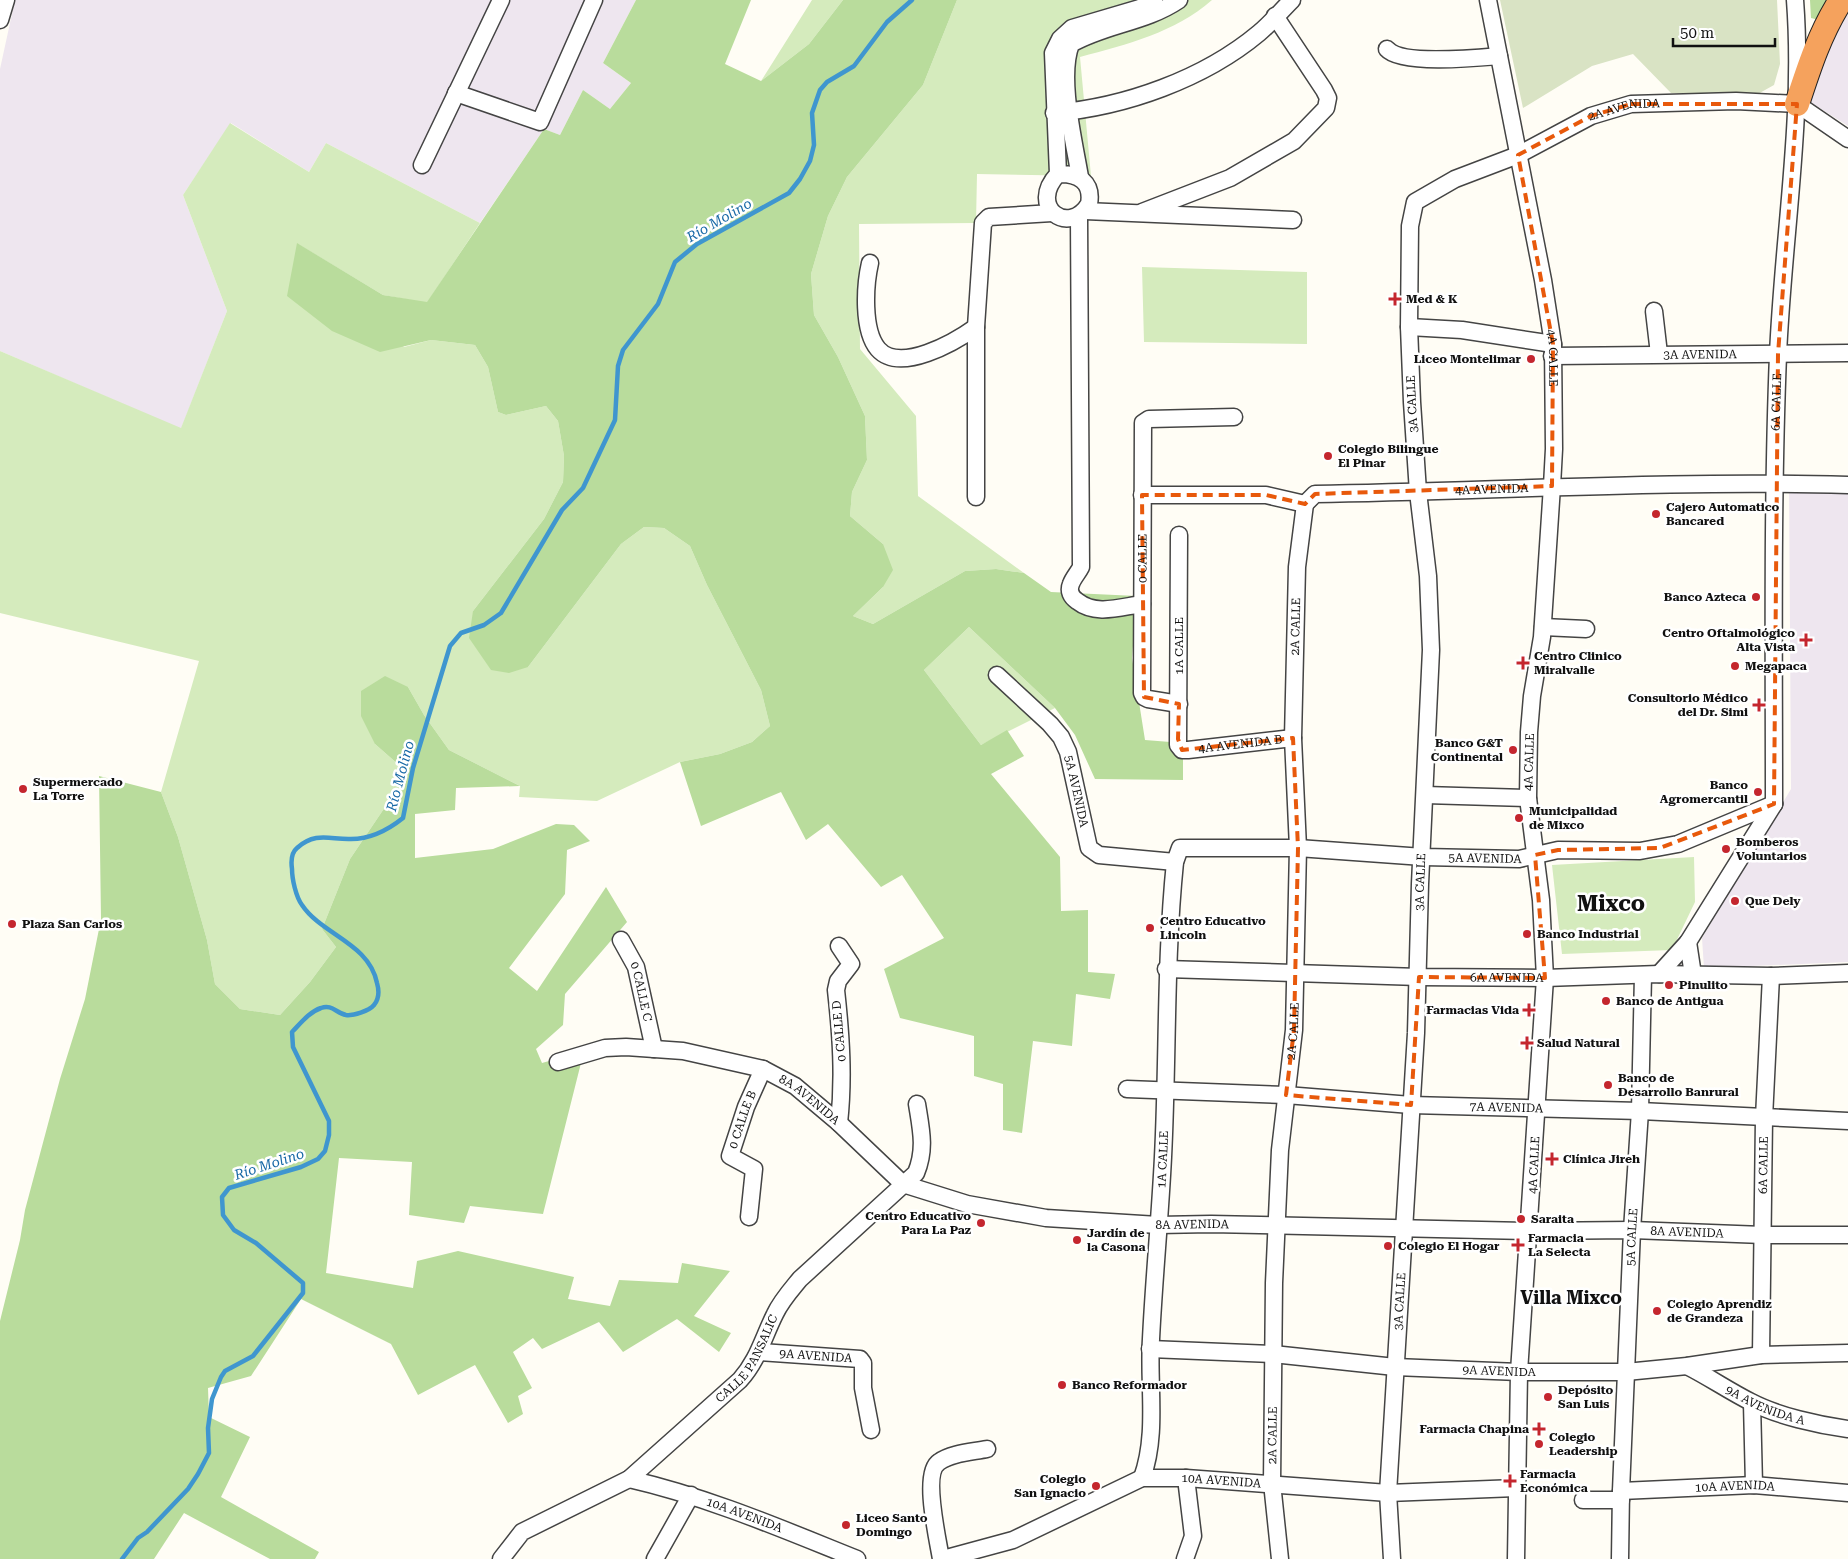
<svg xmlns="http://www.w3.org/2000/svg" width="1848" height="1559" viewBox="0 0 1848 1559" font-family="'Roboto Serif',serif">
	<rect width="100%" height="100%" fill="#fffdf5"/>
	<path fill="#eee6ef" d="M15,0H636L603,63L631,83L610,109L583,90L560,135L544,129L480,223L326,143L309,172L231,123L183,195L227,311L181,429L0,351V69Z
		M1848,0V126L1807,100Z
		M1789,476L1848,477V962L1704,968L1702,938L1791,789Z"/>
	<path fill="#d5ebbd" d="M812,0H843L809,44L761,81Z
		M957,0H1212C1174,33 1128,44 1080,57L1091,176L977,174L976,223L859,224L860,349L916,416L918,496L1024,573L996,569L965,571L873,624L853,616L883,587V544L850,516L852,492L867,460L865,416L838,357L814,315L811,274L828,216L847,177L923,85Z
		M230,123L309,172L326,143L480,223L427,303L383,295L298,244L404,347L431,340L475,345L488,367L498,412L506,415L546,406L558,421L564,456L563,482L544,519L473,611L528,667L621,544L644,527L664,528L690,546L707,585L761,690L770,726L752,742L720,754L680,762L597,801L519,797L520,786L449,750L424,715L408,687L375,744L408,773L350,859L322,929L336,947L310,982L280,1015L240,1009L215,984L207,940L178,837L161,792L199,661L0,613V351L181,428L227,311L183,195Z
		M1142,267L1307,272V344L1144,342Z
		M969,627L1055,708L981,745L924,670Z
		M1694,857L1695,902L1672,950L1562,954L1552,865Z"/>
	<path fill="#b9dc9c" d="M636,0H751L725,64L761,81L809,44L843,0H957L923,85L847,177L828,216L811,274L814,315L838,357L865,416L867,460L852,492L850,516L883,544L893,570L883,587L853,616L873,624L965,571L996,569L1024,573L1051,592L1137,596L1132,658L1145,740L1183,743V780L1095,779L1075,735L1055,708L969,627L924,670L981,745L1007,730L1024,756L991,774L1060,857L1061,911L1088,910V972L1115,974L1110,999L1076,994L1072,1046L1033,1041L1022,1133L1003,1130V1084L974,1076V1036L900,1018L884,969L944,938L902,875L881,887L828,824L806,840L781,792L701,826L680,762L720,754L752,742L770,726L761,690L707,585L690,546L664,528L644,527L621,544L528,667L509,673L491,670L469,638L473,611L544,519L563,482L564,456L558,421L546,406L506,415L498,412L488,367L475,345L431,340L380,352L332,331L287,296L297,243L383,295L427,302L544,129L560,135L583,90L610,109L631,83L603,63Z
		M1810,0H1833L1819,20L1811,18Z
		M385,676L408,687L424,715L449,750L520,786L456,788L455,810L415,814V858L493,849L556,824L574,825L590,841L567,850L565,894L509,968L537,991L606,887L627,922L565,994L563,1025L536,1049L542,1063L584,1051L543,1214L470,1206L464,1223L409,1215L412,1162L339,1158L326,1273L413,1288L417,1261L458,1251L574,1277L568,1299L610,1306L619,1280L678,1283L682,1263L730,1271L694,1316L731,1333L719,1352L677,1319L623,1352L599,1322L542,1349L533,1338L513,1352L532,1388L518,1396L523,1414L508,1423L475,1365L418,1395L391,1344L301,1299L251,1376L208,1388L209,1417L250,1437L221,1497L319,1552L315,1559H270L184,1513L154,1559H0V1321L20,1240L25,1210L60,1079L85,999L101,919L99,776L161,792L178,837L207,940L215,984L240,1009L280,1015L310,982L336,947L322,929L350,859L408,773L375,744L361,716V691Z"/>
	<path fill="#d9e3c4" d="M1500,0H1777L1780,64L1774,85L1756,95L1671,93L1633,54L1592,66L1523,108Z"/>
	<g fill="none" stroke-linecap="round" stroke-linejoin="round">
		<path stroke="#3f96cf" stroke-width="4.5" d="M122,1559L138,1538L147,1532L188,1489L198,1474L209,1453L208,1428L212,1399L221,1377L225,1371L253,1356L303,1293V1283L256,1243L234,1230L223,1215L222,1197L229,1188L301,1167L318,1159L325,1151L329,1135V1121L293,1047L292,1032C300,1024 309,1012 321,1008C332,1004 336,1013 346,1015C353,1016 369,1011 374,1005C379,999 379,990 377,983C369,943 322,935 302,905C296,897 292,879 292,869C291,862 291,853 297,848C316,831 331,840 351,839C371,839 388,830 403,818L413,768L450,646L461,633L484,625L501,613L562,510L583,488L615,420L618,366L623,350L658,304L675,262L697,244L789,193L800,179L810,161L814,145L812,113L820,90L827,82L854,66L887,22L912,0"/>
		<g stroke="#444" stroke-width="19">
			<g id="minor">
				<path id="s1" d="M1488,0L1543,280L1553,344L1554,449L1552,486L1542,637L1532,696L1529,732L1528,798L1541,900L1545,978L1519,1372L1516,1559"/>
				<path d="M0,20L6,0"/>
				<path d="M1387,49C1401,65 1476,58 1499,56"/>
				<path d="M456,93L540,122L594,0"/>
				<path d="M1054,113C1125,107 1204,79 1259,33C1271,23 1281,11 1292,0"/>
				<path d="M422,165L501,0"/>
				<path d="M1058,174C1078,173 1093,182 1089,204C1069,237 1027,207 1058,174L1053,53L1060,39L1072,28L1140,8L1154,0"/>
				<path d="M1080,177C1074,141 1058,77 1071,44C1106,24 1145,23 1179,0"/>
				<path d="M1085,211L1293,220"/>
				<path d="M1142,212L1230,178L1294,141L1326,108L1328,98L1324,90L1275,16"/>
				<path d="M1079,216L1081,567C1078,573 1073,578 1071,584C1068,591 1071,597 1077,601C1096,616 1120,607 1142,604"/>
				<path d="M870,263C865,285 862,330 878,349C900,374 955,342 976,327"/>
				<path d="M1654,311L1659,354"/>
				<path d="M1409,327L1462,330L1553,344"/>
				<path id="s2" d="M1552,356L1848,353"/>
				<path d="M1142,495H1266L1305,504"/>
				<path d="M976,497V327L983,223L989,217L1052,213"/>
				<path id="s3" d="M1305,504L1315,494C1493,491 1670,480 1848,485"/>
				<path id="s4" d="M1179,535L1178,745L1182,750H1188L1293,738"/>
				<path d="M1543,627L1586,629"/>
				<path id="s5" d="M997,675L1050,724L1061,737L1068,752L1089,848L1099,855L1175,862"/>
				<path id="s6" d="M1179,704L1148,699L1144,697L1142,693L1143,423L1149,419L1234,417"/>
				<path d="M1425,795L1528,798"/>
				<path id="s7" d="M1774,804C1774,655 1772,505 1778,355C1783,237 1804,118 1795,0"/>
				<path id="s8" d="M621,940L636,967L654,1049"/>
				<path d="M1688,942L1693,975"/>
				<path id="s9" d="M1166,969L1419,977L1545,978L1659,974L1771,976L1848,973"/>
				<path d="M1659,974L1688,942L1774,804"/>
				<path id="s10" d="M558,1062L605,1048L626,1047L683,1051L763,1069L795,1086L839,1123L903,1184L967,1204L1046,1218L1158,1225L1211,1224L1530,1231L1632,1230L1763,1235H1848"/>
				<path id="s11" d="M1127,1089L1286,1095L1411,1105L1640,1111L1848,1121"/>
				<path d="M839,1123C844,1078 841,1035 836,990L838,981L851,964L839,946"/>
				<path id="s12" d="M749,1217L754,1169L730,1156L746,1107L763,1069"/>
				<path id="s13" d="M1150,1349L1273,1354L1395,1367L1519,1372H1626L1687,1366L1761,1355L1848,1353"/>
				<path id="s14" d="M760,1352L860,1359L863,1363V1388L871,1430"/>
				<path id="s15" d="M1761,1355L1764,1118L1771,976"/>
				<path id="s16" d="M1687,1366C1709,1377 1729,1391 1751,1402C1778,1416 1818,1425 1848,1429"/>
				<path d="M1752,1403L1754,1485"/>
				<path id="s17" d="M1142,1478C1158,1434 1148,1384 1151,1339C1154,1278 1160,1218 1163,1157C1168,1059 1165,960 1175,862L1180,848H1298L1423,857L1519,859L1558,850L1640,851L1678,844L1774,804"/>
				<path id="s18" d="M629,1479C708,1497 782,1529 857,1559"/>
				<path id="s19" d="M1621,1491L1754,1485L1848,1493"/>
				<path d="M1583,1500H1621"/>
				<path id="s20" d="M501,1559L522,1532L629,1479L740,1380C758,1360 763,1338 775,1314C781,1301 791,1290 800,1279L916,1173C926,1149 921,1129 917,1104"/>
				<path d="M655,1559L691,1495"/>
				<path d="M941,1559C938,1540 922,1473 939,1462C951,1453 972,1452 987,1449"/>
				<path id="s21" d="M943,1559L1013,1540L1142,1478H1186L1388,1493L1516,1488"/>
				<path d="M1185,1559L1193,1536L1186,1478"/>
				<path id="s22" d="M1280,1559L1272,1483L1274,1283L1280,1150L1294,1030L1298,848L1293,738L1297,567L1305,504"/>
				<path id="s23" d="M1392,1559L1388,1493L1416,1033L1420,884L1431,650L1428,576L1418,492L1412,402L1409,327L1410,226L1415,202L1455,179L1518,155L1591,116L1631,104L1736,101L1797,104L1848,139"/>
				<path id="s24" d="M1620,1559L1621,1491L1632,1230L1640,1111L1643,975"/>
			</g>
		</g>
		<g stroke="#222" stroke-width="26">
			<path id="highway" d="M1797,104C1809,67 1820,33 1841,0"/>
		</g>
		<use href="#minor" stroke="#fff" stroke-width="16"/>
		<use href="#highway" stroke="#f5a25d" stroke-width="24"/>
	</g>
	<path fill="none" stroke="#e8590c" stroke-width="4" stroke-dasharray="10 6" stroke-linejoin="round" d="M1631,104H1797L1778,354L1774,804L1660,848L1558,850L1535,855L1545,978L1419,977L1411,1105L1286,1095L1294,1030L1298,848L1293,738L1182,750L1178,739L1179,704L1144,697L1142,495H1266L1305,504L1315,494L1552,486L1553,344L1518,155L1591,116Z"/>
	<g fill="#c4262e" stroke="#fff" stroke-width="2">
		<path d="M1392.5 291.5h5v5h5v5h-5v5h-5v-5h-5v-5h5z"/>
		<circle cx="1531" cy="359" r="5"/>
		<circle cx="1328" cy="456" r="5"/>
		<circle cx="1656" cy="514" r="5"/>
		<circle cx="1756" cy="597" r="5"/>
		<path d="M1803.5 632.5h5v5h5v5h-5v5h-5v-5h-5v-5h5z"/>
		<path d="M1520.5 655.5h5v5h5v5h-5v5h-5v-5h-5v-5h5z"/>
		<circle cx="1735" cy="666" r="5"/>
		<path d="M1756.5 697.5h5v5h5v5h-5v5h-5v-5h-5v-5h5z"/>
		<circle cx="1513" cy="750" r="5"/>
		<circle cx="23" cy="789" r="5"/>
		<circle cx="1758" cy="792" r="5"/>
		<circle cx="1519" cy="818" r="5"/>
		<circle cx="1726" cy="849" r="5"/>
		<circle cx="1735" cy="901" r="5"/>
		<circle cx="12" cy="924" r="5"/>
		<circle cx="1150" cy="928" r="5"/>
		<circle cx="1527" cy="934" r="5"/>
		<circle cx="1669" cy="985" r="5"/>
		<circle cx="1606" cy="1001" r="5"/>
		<path d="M1526.5 1002.5h5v5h5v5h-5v5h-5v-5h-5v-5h5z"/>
		<path d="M1524.5 1035.5h5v5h5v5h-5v5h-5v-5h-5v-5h5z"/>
		<circle cx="1608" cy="1085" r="5"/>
		<path d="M1549.5 1151.5h5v5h5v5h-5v5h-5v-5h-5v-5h5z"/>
		<circle cx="1521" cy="1219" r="5"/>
		<circle cx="981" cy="1223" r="5"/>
		<circle cx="1077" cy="1240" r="5"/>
		<path d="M1515.5 1237.5h5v5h5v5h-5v5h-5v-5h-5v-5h5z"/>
		<circle cx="1388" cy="1246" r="5"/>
		<circle cx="1657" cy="1311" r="5"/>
		<circle cx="1062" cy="1385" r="5"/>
		<circle cx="1548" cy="1397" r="5"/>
		<path d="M1536.5 1421.5h5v5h5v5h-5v5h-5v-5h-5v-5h5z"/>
		<circle cx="1539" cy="1444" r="5"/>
		<path d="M1507.5 1473.5h5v5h5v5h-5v5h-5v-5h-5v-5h5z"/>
		<circle cx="1096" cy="1486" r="5"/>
		<circle cx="846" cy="1525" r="5"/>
	</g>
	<g text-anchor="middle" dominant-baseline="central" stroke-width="5" stroke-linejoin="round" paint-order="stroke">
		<g font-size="12" fill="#111" stroke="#fff">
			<text stroke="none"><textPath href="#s23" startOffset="1590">2A AVENIDA</textPath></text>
			<text stroke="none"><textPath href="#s2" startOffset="148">3A AVENIDA</textPath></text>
			<text stroke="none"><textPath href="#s1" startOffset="364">4A CALLE</textPath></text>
			<text stroke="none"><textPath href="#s7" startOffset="402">6A CALLE</textPath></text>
			<text transform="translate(1412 404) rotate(-93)">3A CALLE</text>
			<text stroke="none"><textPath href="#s3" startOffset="191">4A AVENIDA</textPath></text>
			<text stroke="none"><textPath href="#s6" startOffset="175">0 CALLE</textPath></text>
			<text stroke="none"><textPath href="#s22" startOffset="934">2A CALLE</textPath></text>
			<text transform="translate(1179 646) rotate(-90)">1A CALLE</text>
			<text stroke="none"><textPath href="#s4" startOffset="275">4A AVENIDA B</textPath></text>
			<text transform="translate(1529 762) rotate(-88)">4A CALLE</text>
			<text stroke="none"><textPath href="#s5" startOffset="146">5A AVENIDA</textPath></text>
			<text stroke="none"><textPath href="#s17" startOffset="938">5A AVENIDA</textPath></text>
			<text stroke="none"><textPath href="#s23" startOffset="678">3A CALLE</textPath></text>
			<text stroke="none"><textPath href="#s9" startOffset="341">6A AVENIDA</textPath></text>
			<text stroke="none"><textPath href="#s8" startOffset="56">0 CALLE C</textPath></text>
			<text transform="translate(839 1031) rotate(-95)">0 CALLE D</text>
			<text stroke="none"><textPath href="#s22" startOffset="529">2A CALLE</textPath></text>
			<text stroke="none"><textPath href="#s10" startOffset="265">8A AVENIDA</textPath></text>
			<text stroke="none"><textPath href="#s11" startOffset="380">7A AVENIDA</textPath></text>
			<text stroke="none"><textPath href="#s12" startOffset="114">0 CALLE B</textPath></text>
			<text stroke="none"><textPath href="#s17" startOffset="320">1A CALLE</textPath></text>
			<text transform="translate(1534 1165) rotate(-87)">4A CALLE</text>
			<text stroke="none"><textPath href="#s15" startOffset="190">6A CALLE</textPath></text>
			<text stroke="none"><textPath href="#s10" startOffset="685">8A AVENIDA</textPath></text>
			<text stroke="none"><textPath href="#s10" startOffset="1180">8A AVENIDA</textPath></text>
			<text stroke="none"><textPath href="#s24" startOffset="322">5A CALLE</textPath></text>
			<text stroke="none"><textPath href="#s23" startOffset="258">3A CALLE</textPath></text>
			<text stroke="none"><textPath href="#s14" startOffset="56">9A AVENIDA</textPath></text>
			<text stroke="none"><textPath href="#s20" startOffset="324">CALLE PANSALIC</textPath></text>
			<text stroke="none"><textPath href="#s13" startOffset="350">9A AVENIDA</textPath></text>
			<text stroke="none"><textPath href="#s16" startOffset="88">9A AVENIDA A</textPath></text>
			<text stroke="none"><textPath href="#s22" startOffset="124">2A CALLE</textPath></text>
			<text stroke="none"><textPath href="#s21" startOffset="295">10A AVENIDA</textPath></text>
			<text stroke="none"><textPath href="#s19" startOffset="114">10A AVENIDA</textPath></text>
			<text stroke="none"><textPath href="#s18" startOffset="121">10A AVENIDA</textPath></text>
		</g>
		<g font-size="12" font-weight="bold" fill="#111" stroke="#fff" text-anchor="start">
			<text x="1406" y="299">Med &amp; K</text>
			<text x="1521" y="359" text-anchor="end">Liceo Montelimar</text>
			<text x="1338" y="449">Colegio Bilingue<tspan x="1338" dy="14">El Pinar</tspan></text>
			<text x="1666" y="507">Cajero Automatico<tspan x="1666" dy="14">Bancared</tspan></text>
			<text x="1746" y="597" text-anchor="end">Banco Azteca</text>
			<text x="1795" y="633" text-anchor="end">Centro Oftalmológico<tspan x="1795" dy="14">Alta Vista</tspan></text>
			<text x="1534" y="656">Centro Clinico<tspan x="1534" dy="14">Miralvalle</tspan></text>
			<text x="1745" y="666">Megapaca</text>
			<text x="1748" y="698" text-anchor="end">Consultorio Médico<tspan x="1748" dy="14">del Dr. Simi</tspan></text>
			<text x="1503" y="743" text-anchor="end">Banco G&amp;T<tspan x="1503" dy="14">Continental</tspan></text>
			<text x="33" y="782">Supermercado<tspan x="33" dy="14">La Torre</tspan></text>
			<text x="1748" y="785" text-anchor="end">Banco<tspan x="1748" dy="14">Agromercantil</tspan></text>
			<text x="1529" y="811">Municipalidad<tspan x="1529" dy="14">de Mixco</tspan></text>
			<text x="1736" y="842">Bomberos<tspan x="1736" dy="14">Voluntarios</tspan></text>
			<text x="1745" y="901">Que Dely</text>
			<text x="1160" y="921">Centro Educativo<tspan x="1160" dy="14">Lincoln</tspan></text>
			<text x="22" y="924">Plaza San Carlos</text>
			<text x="1537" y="934">Banco Industrial</text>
			<text x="1679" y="985">Pinulito</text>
			<text x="1616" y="1001">Banco de Antigua</text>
			<text x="1519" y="1010" text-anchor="end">Farmacias Vida</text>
			<text x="1537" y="1043">Salud Natural</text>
			<text x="1618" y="1078">Banco de<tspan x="1618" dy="14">Desarrollo Banrural</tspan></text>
			<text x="1563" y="1159">Clínica Jireh</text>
			<text x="971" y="1216" text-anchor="end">Centro Educativo<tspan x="971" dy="14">Para La Paz</tspan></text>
			<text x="1531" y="1219">Saraita</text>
			<text x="1087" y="1233">Jardín de<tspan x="1087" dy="14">la Casona</tspan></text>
			<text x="1528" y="1238">Farmacia<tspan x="1528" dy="14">La Selecta</tspan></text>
			<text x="1398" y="1246">Colegio El Hogar</text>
			<text x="1667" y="1304">Colegio Aprendiz<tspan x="1667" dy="14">de Grandeza</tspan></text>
			<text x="1072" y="1385">Banco Reformador</text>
			<text x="1558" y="1390">Depósito<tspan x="1558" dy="14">San Luis</tspan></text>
			<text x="1529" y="1429" text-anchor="end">Farmacia Chapina</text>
			<text x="1549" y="1437">Colegio<tspan x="1549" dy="14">Leadership</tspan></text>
			<text x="1520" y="1474">Farmacia<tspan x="1520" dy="14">Económica</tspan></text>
			<text x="1086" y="1479" text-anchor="end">Colegio<tspan x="1086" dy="14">San Ignacio</tspan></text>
			<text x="856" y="1518">Liceo Santo<tspan x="856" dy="14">Domingo</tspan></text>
		</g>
		<g font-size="14" font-style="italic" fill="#1768a6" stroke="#fff">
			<text transform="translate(719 220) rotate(-30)">Río Molino</text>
			<text transform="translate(400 776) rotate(-75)">Río Molino</text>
			<text transform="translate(269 1164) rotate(-18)">Río Molino</text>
		</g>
		<g font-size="18" font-weight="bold" fill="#111" stroke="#fff">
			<text x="1571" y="1297">Villa Mixco</text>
		</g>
		<g font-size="22" font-weight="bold" fill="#111" stroke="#fff">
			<text x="1611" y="903">Mixco</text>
		</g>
	</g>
	<path d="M1673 38v8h102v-8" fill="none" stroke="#111111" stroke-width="2.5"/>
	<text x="1680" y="38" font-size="15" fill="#111111" stroke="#ffffff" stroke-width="4" paint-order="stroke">50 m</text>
</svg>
